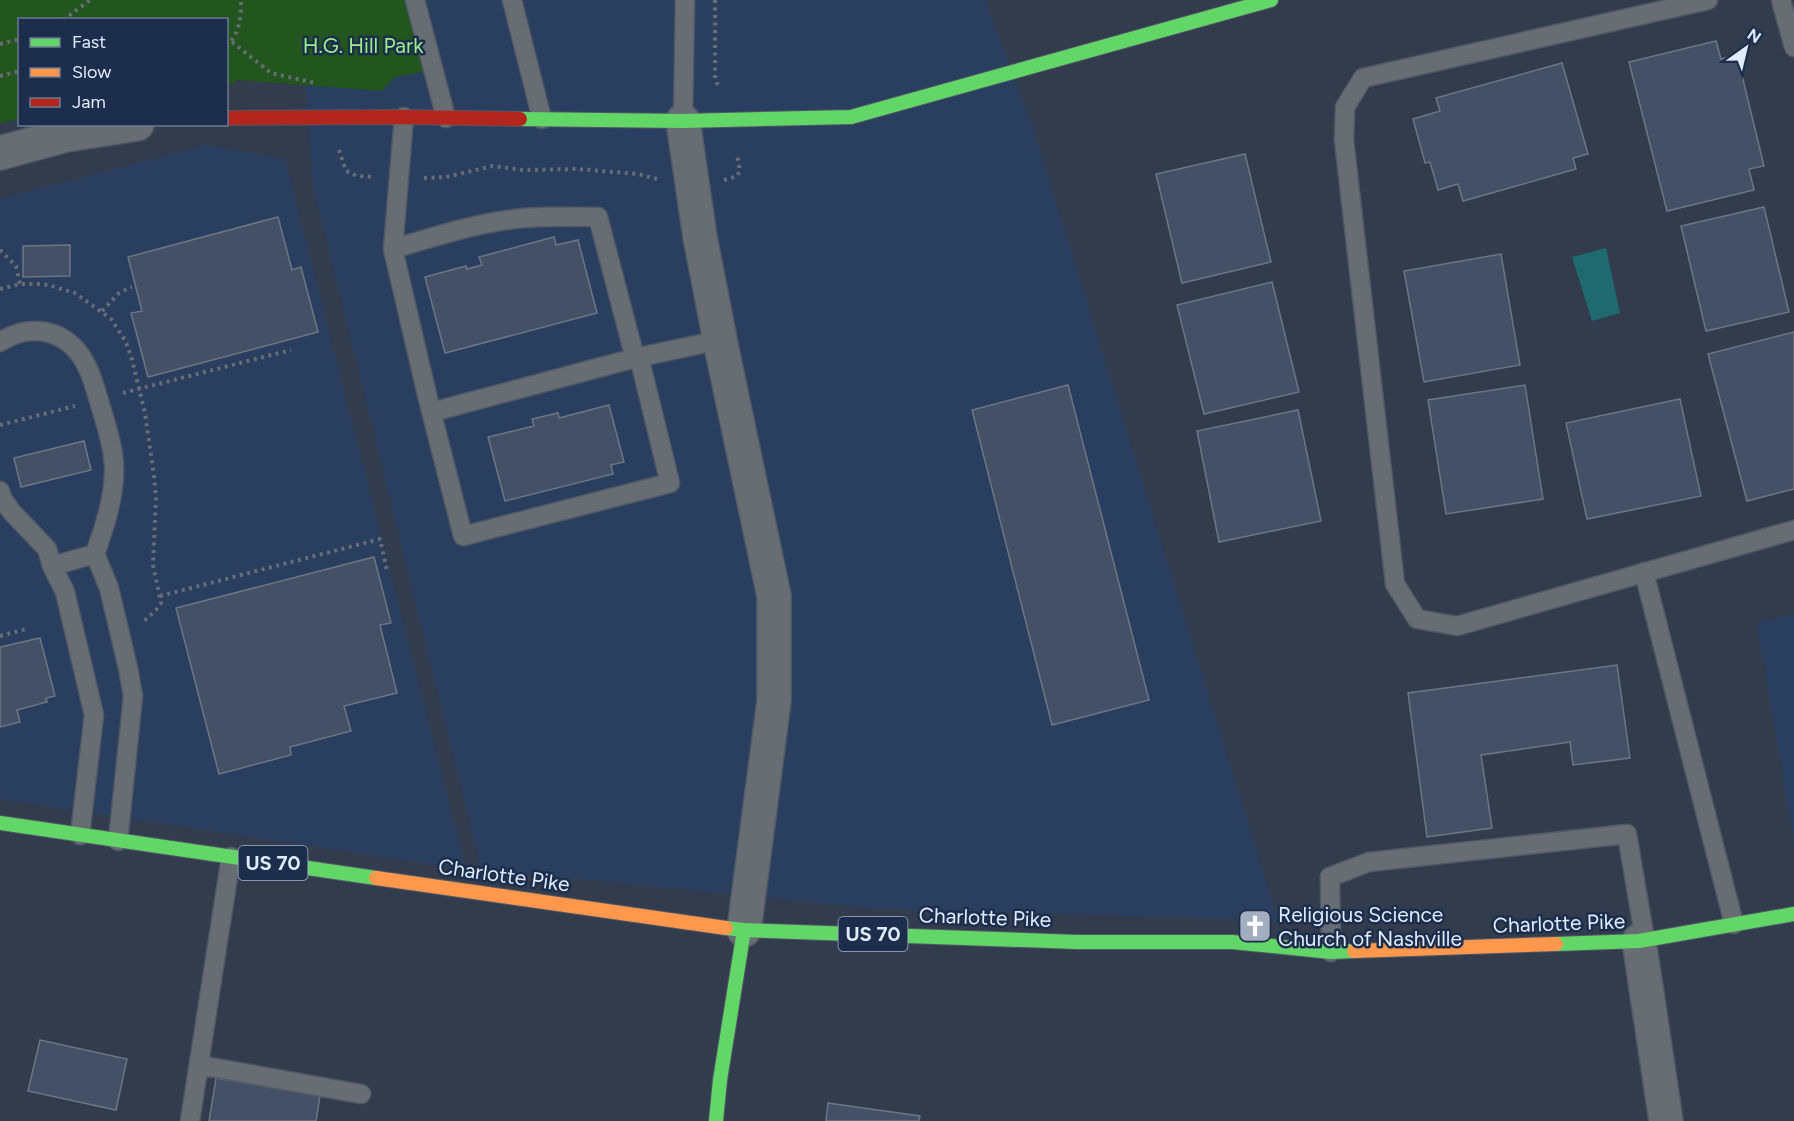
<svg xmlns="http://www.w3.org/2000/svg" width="1794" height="1121" viewBox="0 0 1794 1121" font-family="Figtree,sans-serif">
	<rect width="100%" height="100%" fill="#323c4c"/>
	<path fill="#2a3e5f" d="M299,0H985L1032,125L1278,920L879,909L481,869L313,186Z
		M206,145L285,159L466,869L0,799V199Z
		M1794,614V843L1757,623Z"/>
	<path fill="#23551e" d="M0,0H415L433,70L395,77L382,91L238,80L227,87L226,20H20L19,119L0,123Z"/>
	<path fill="#1e6a70" d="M1606,248L1620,313L1592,321L1572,257Z"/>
	<path fill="#445066" stroke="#6d7684" stroke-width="1.5" d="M1716,41L1721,59L1737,55L1764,166L1749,169L1754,190L1667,211L1629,62Z
		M1562,63L1588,154L1573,158L1576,169L1463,201L1458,184L1438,190L1430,162L1425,163L1413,119L1440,111L1436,98Z
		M1245,154L1271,262L1182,283L1156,174Z
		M1764,207L1789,312L1706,331L1681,226Z
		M278,217L292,270L301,267L318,332L148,377L131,313L142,311L128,257Z
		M554,237L556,245L578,240L597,313L445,353L425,277L466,266L467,269L482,265L479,257Z
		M70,245V276L23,277V246Z
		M1501,254L1520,365L1424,382L1404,271Z
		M1272,282L1299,392L1204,414L1177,305Z
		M1794,332V489L1747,501L1708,354Z
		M1068,385L1149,700L1052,725L972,410Z
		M1525,385L1543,499L1446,514L1428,400Z
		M1680,399L1701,496L1587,519L1566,423Z
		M609,405L624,462L611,465L613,474L505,501L488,437L534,426L532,419L558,413L559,418Z
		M1298,410L1321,521L1219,542L1197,431Z
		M84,441L91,470L21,487L14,458Z
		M374,557L391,623L380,625L397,693L344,706L351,731L290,747L291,755L219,774L176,608Z
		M40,638L55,696L46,698L47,702L17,710L20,722L0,727V647Z
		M1617,665L1630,758L1573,765L1570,742L1481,755L1492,828L1427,837L1408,693Z
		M40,1040L127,1059L116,1110L28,1091Z
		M216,1078L320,1096L316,1121H209Z
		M828,1103L920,1116L919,1121H826Z"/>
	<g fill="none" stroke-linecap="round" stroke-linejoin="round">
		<g stroke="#505966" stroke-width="21">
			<path id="lane" d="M415,0L446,118
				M512,0L542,119
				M1708,0L1363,78L1345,107L1344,140L1395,584L1417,619L1457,626L1794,530
				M1781,0L1794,47
				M404,117L393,249L427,395L463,536L670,483L639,357
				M683,121L685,0
				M393,249C436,236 479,222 524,218C548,216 573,217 598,217L635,358
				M0,342C26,325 57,327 78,352C91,368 96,392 102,411C108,431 115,453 114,474C113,502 104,528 95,554L109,588L128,668L133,696L118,841
				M432,412L635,358L720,340
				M0,491L2,498L11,511L47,549L52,566L65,592L94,715L80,835
				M52,566L95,554
				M1644,572L1734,924
				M1331,952L1330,877L1369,862L1627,834L1645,940
				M199,1065L361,1094
				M190,1121L231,857"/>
		</g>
		<g stroke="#505966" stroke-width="36">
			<path id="street" d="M683,121L700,237L722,350L774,596V701L744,930
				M0,153L66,135L137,124
				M1639,941L1666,1121"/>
		</g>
		<g stroke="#505966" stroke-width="16">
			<path id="fast" d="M520,119L683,121L851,117L1271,0
				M0,823L376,878
				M726,928L744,930L1077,942H1232L1331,952L1354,951
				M1556,944L1639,941L1794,914
				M716,1121L720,1080L744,930"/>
		</g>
		<g stroke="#505966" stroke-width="16">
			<path id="slow" d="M376,878L726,928
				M1354,951L1556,944"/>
		</g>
		<g stroke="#505966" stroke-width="16">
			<path id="jam" d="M226,118L404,117L520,119"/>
		</g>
		<path stroke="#686d76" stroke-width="4" stroke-dasharray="3 4.5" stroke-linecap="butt" d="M715,0V78L719,88
			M63,20L90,0
			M232,42L271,73L315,83
			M0,44L20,39
			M226,46C240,35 241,16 241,0
			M0,76L20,71
			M339,150L346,171L357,176L375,177
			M424,178L446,177L493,166L523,170L578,169L638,174L657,179
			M724,180L737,176L740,171L737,154
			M0,250L16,266L20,284
			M0,289L20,284H37L48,285L75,293L111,319L126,342L132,360L145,413L154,476L156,497L153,565L161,603L156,610L143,622
			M102,311L119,293L132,287
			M123,393L291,350
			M0,425L75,406
			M160,596L380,539L387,571
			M0,636L26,629"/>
		<use href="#lane" stroke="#686d73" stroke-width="18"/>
		<use href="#street" stroke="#686d73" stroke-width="33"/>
		<use href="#fast" stroke="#63d668" stroke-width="14"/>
		<use href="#slow" stroke="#ff974d" stroke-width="14"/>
		<use href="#jam" stroke="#b3261e" stroke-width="14"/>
	</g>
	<defs>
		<g id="church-square" transform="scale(1.725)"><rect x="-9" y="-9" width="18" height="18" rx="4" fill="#a2aec0" stroke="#1d2e4c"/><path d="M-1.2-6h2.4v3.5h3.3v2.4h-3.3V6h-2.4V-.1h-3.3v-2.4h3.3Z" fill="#fff"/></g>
	</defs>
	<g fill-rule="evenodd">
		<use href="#church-square" x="1255" y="926"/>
	</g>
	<g text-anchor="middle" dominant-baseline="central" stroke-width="5" stroke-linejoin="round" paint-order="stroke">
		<g fill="#1d2e4c" stroke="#a5b2c9" stroke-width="1.5">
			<rect x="238.5" y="846" width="69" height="34" rx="4.5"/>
			<rect x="838.5" y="917" width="69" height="34" rx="4.5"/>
		</g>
		<g font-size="20" font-weight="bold" fill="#dfebfe">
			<text x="273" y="863">US 70</text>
			<text x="873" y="934">US 70</text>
		</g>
		<g font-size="21" fill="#99ee8a" stroke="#1d2e4c">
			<text x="363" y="45">H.G. Hill Park</text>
		</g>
		<g font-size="21" fill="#dfebfe" stroke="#1d2e4c">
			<text transform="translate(504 875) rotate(8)">Charlotte Pike</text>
			<text transform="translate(985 917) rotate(2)">Charlotte Pike</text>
			<text transform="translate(1559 923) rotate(-2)">Charlotte Pike</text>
		</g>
		<g font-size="21" fill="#dfebfe" stroke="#1d2e4c" text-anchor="start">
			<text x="1278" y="914">Religious Science<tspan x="1278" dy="24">Church of Nashville</tspan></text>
		</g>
	</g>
	<rect x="18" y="18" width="210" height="108" fill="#1d2e4c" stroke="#6b7a93" stroke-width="1.5"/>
	<rect x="30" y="38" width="30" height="9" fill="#63d668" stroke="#6b7a93" stroke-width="1.5"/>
	<text x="72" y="48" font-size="18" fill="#dfebfe">Fast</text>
	<rect x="30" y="68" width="30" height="9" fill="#ff974d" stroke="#6b7a93" stroke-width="1.5"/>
	<text x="72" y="78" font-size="18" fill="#dfebfe">Slow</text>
	<rect x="30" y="98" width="30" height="9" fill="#b3261e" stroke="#6b7a93" stroke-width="1.5"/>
	<text x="72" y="108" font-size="18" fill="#dfebfe">Jam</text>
	<g transform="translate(1746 48) rotate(34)" stroke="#1d2e4c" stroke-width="4.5" paint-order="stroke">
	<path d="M0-4.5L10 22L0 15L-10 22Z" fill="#dfebfe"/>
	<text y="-9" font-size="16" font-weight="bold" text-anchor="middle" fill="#dfebfe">N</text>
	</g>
</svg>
